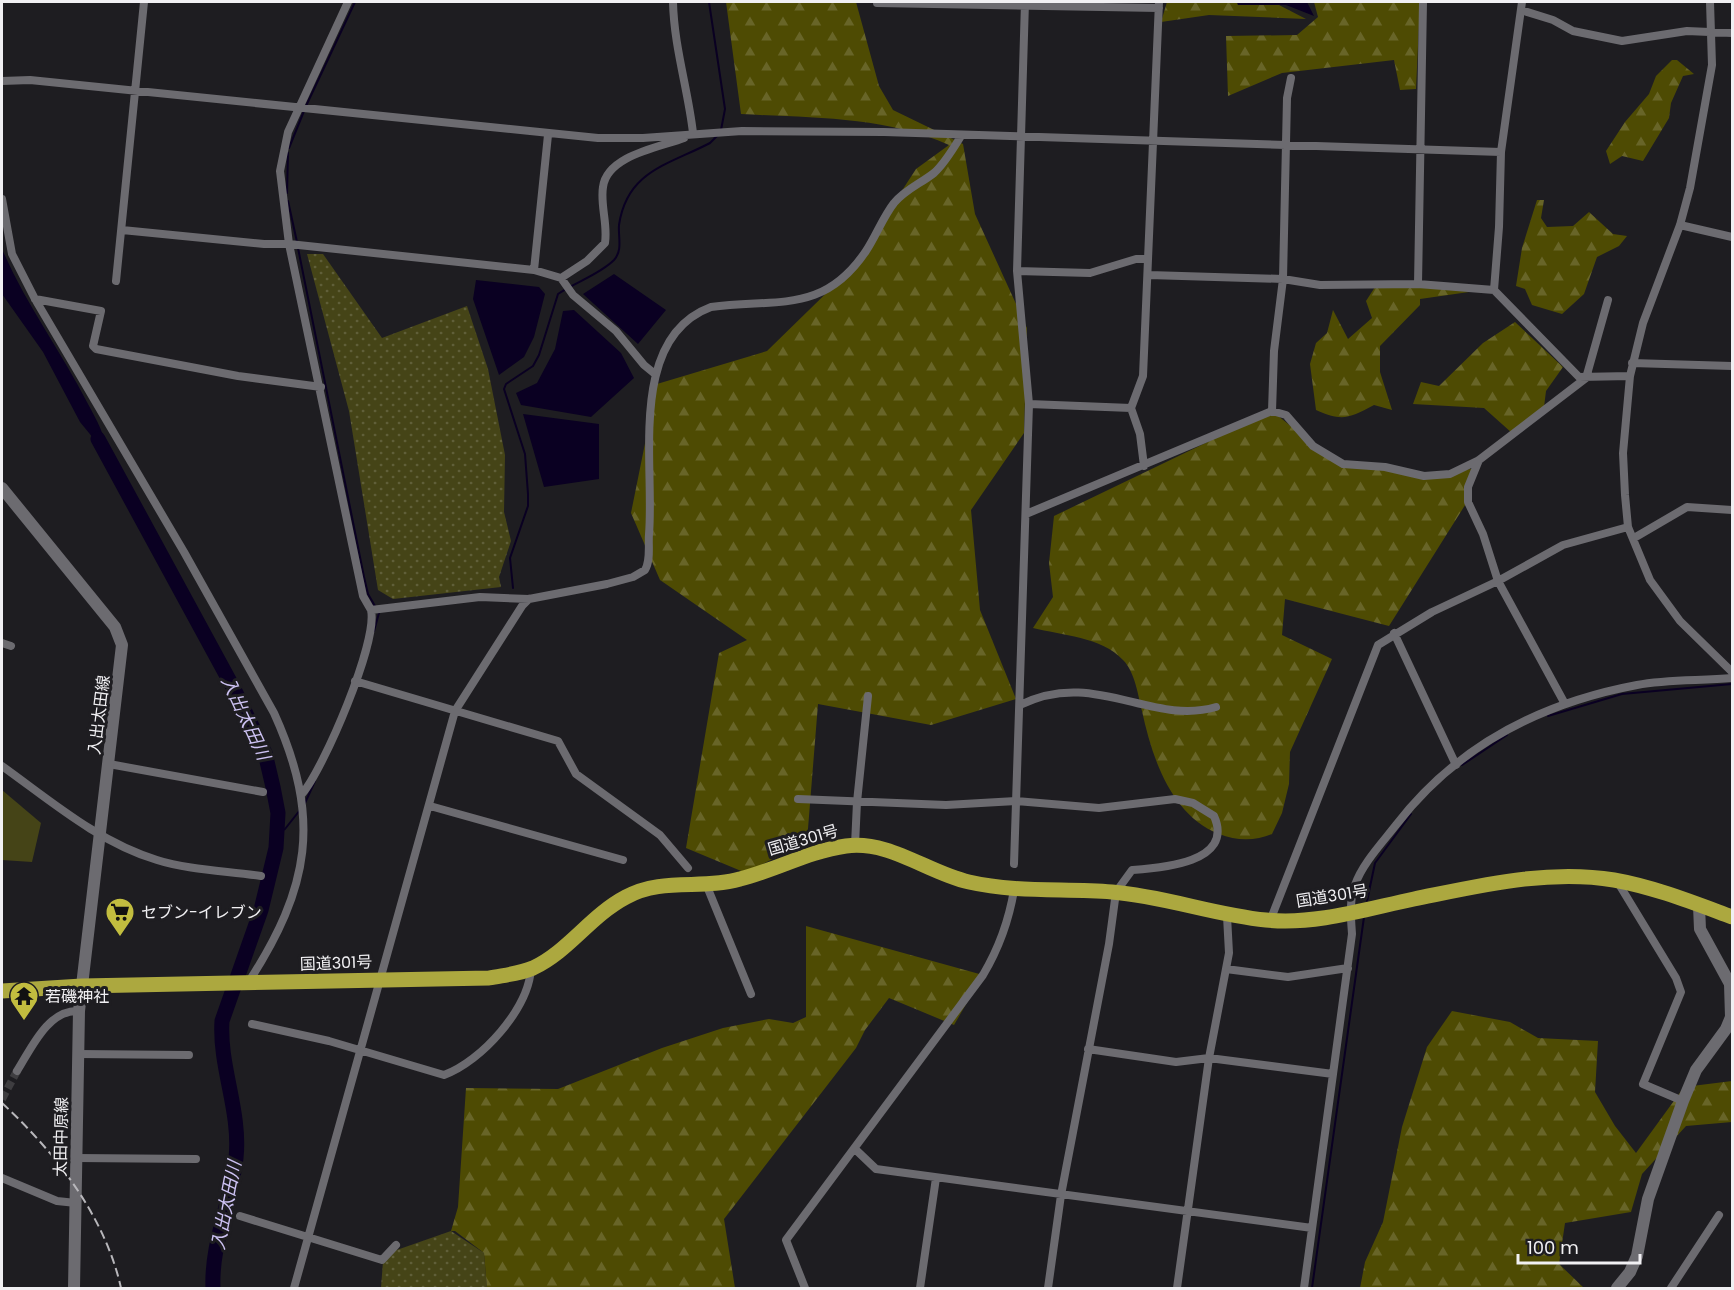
<svg xmlns="http://www.w3.org/2000/svg" width="1734" height="1290" viewBox="0 0 1734 1290" font-family="Poppins,'Noto Sans JP',sans-serif">
	<defs>
		<pattern id="grass-dots" width="8" height="8" patternUnits="userSpaceOnUse" patternTransform="scale(1.5)"><rect width="8" height="8" fill="#454417"/><path d="M2 2h.1M6 6h.1" fill="none" stroke="#605f39" stroke-width="1.8" stroke-linecap="round"/></pattern>
		<pattern id="forest-firs" width="22" height="20" patternUnits="userSpaceOnUse" patternTransform="scale(1.5)"><rect width="22" height="20" fill="#4e4b03"/><path d="M5 1l3.5 6h-7zM16 11l3.5 6h-7z" fill="#686528"/></pattern>
	</defs>
	<rect width="100%" height="100%" fill="#1e1d21"/>
	<path fill="url(#grass-dots)" d="M307,254H323L382,338L467,306L488,369L505,455L504,512L511,541L499,577L501,587L393,599L378,590L349,411Z
		M451,1231L484,1253L487,1288H381L383,1261L391,1252Z"/>
	<path fill="url(#forest-firs)" d="M726,2H856L879,86L893,110L963,144L975,214L1027,328L1024,433L971,510L980,610L1016,699L931,725L818,704L807,841L746,873L686,848L719,653L747,640L660,580L631,513L657,384L767,351L851,269L916,169L949,145C884,116 811,118 741,114Z
		M1167,2H1237L1238,5H1279L1306,19L1209,15L1161,22Z
		M1314,2H1420L1416,89L1400,90L1394,60L1282,73L1228,96L1226,36L1297,35L1318,17Z
		M1672,60H1677L1694,74L1683,76L1671,103L1669,118L1643,161L1622,156L1610,164L1606,151L1625,122L1649,94L1656,76Z
		M1537,200H1544L1541,218L1547,227L1573,226L1589,212L1613,234L1627,236L1619,246L1597,257L1584,294L1562,314L1532,305L1525,289L1516,286L1522,248Z
		M1377,284L1476,291L1420,299V305L1380,346V372L1392,410L1374,405C1349,418 1343,422 1316,410L1310,364L1316,343L1327,333L1333,310L1348,339L1372,318L1366,301Z
		M1515,322L1563,367L1546,391L1544,407L1512,433L1484,408L1413,404L1421,382L1439,386L1483,343Z
		M1272,411L1333,460L1436,476L1475,468L1467,502L1389,626L1285,599L1282,635L1332,659L1290,752L1289,784L1282,813L1272,834C1255,841 1237,841 1219,834C1171,815 1152,758 1142,711C1138,695 1135,672 1123,660C1102,637 1061,635 1033,628L1053,597L1049,563L1054,516Z
		M806,926L983,975L954,1025L889,998L865,1030L856,1048L724,1219L735,1288H487L484,1253L455,1231H451L458,1207L466,1088L558,1089L662,1048L723,1028L769,1019L793,1023L806,1017Z
		M1452,1011L1510,1022L1538,1038L1598,1041L1595,1092L1615,1126L1636,1153L1684,1087L1732,1081V1122L1686,1126L1642,1174L1631,1212L1565,1223L1559,1264L1584,1288H1360L1365,1262L1383,1222L1402,1127L1427,1047Z"/>
	<path fill="#454417" d="M2,790L41,823L32,862L2,860Z"/>
	<path fill="#0a0022" d="M1237,2H1307L1314,16L1286,5H1238Z
		M2,249C25,303 61,351 88,404C97,421 106,436 107,455L80,422L43,352L2,294Z
		M614,274L666,310L638,344L583,294Z
		M476,280L539,287L545,294L534,337L524,357L499,375L473,299Z
		M574,310L621,353L634,378L591,417L521,405L516,393L537,383L555,349L563,311Z
		M523,414L599,424V479L544,487Z"/>
	<g fill="none" stroke-linecap="round" stroke-linejoin="round">
		<path stroke="#0a0022" stroke-width="2" d="M709,2L725,109L721,130
			M306,106L355,2
			M289,148L304,111
			M287,193L288,153
			M288,201L297,242
			M298,248L364,577L368,594L379,613L374,631
			M513,588L510,558L528,506V494L525,454L504,389L506,384L533,366L539,355L558,294C575,282 599,275 614,260C623,250 618,237 619,225C627,171 668,165 710,143L718,135
			M1548,716L1622,694L1732,684
			M1462,765L1507,735
			M305,803L315,781
			M277,834L285,829L300,810
			M1367,901L1375,863L1411,814
			M1312,1288L1364,917"/>
		<path stroke="#0a0022" stroke-width="15" d="M98,439L234,689L265,753L273,787L278,813L276,848L261,910L222,1021C219,1067 241,1111 236,1158C231,1202 211,1244 213,1288"/>
		<path stroke="#3e3d40" stroke-width="8" stroke-dasharray="8 4" stroke-linecap="butt" d="M2,1099L17,1071"/>
		<path stroke="#6c6b70" stroke-width="8" d="M348,2L288,132L280,171L289,244L363,596L371,610
			M673,2C674,47 688,89 693,133
			M1710,2L1712,65L1690,188L1680,225L1643,323L1630,376L1623,453L1625,495L1628,527L1650,580L1680,621L1732,672
			M877,3L1159,8
			M1521,10L1553,20L1573,31L1622,41L1687,31L1732,33
			M2,81L30,80L598,138H643L742,131L884,132L1501,152
			M2,199L12,254L35,299L184,552L274,713C322,819 310,887 248,983
			M1680,225L1732,237
			M122,230L264,244H289L534,270L561,278L573,295L616,331L644,365L655,374
			M534,270L548,135
			M1017,271L1090,273L1136,259H1148
			M1149,275L1283,279L1320,285L1418,284L1494,290L1499,227L1501,152L1522,2
			M561,278L587,261L605,243C608,224 600,205 603,187C607,155 661,147 684,138
			M116,281L144,2
			M1418,284L1423,2
			M1494,290L1579,377L1630,376
			M35,299L101,311L93,346L96,349L238,376L321,387
			M1632,363L1732,366
			M1029,404L1131,408
			M1272,411L1274,351L1283,279L1287,98L1291,78
			M1479,460L1468,487V502L1483,534L1498,581L1565,704
			M1144,466L1140,434L1131,408L1143,376L1159,2
			M1026,514L1272,411L1286,415L1313,446L1343,464L1385,467L1424,476L1450,474L1479,460L1586,378L1608,300
			M1634,538L1687,507L1732,510
			M1394,633L1456,765
			M2,643L11,646
			M355,681L558,741L576,774L660,835L688,868
			M1020,705C1094,668 1151,726 1216,707
			M109,764L263,792
			M2,766C51,801 98,842 157,860C188,870 228,871 261,876
			M302,794C324,768 378,642 371,610L480,597L529,599L607,584L633,577L645,570C651,560 648,545 649,534C655,465 627,338 711,307C777,298 823,315 866,251C876,236 883,217 894,203C906,189 920,184 934,173C945,163 953,149 961,136
			M798,799L946,805L1016,801L1099,808L1175,799L1193,803L1214,816C1235,863 1160,868 1132,870L1116,892L1109,944L1061,1195L1048,1288
			M430,806L623,860
			M855,845L857,802L868,696
			M1014,864L1029,404L1017,271L1025,2
			M1617,881L1676,978L1681,992L1643,1084L1683,1101
			M706,884L751,994
			M1270,921L1378,645L1432,612L1498,581L1563,545L1628,527
			M1226,969L1288,977L1348,968
			M252,1024L329,1041L444,1075C482,1061 528,1009 531,969
			M1088,1049L1176,1062L1209,1058L1333,1074
			M78,1054L189,1055
			M17,1071C31,1049 48,1009 79,1011
			M855,1149L876,1169L1312,1228
			M77,1158L196,1159
			M2,1178L57,1201L76,1203
			M240,1216L382,1260L396,1245
			M294,1288L455,711L522,606L529,599
			M805,1288L786,1240L983,975C999,948 1009,920 1014,890
			M920,1288L936,1178
			M1177,1288L1209,1058L1229,953L1227,916
			M1304,1288L1352,934C1351,919 1349,900 1355,885C1362,864 1382,843 1396,825C1456,747 1541,703 1637,685C1668,679 1701,681 1732,678
			M1671,1288L1719,1215"/>
		<path stroke="#6c6b70" stroke-width="12" d="M2,488L115,627L122,645L79,1011L74,1288
			M1617,1288L1630,1272L1637,1256L1648,1199L1683,1101L1696,1070L1726,1029L1731,1017L1730,984L1700,929L1699,906"/>
		<path stroke="#aca83f" stroke-width="15" d="M2,991L82,986L489,978C504,975 519,974 533,968C569,951 590,916 626,897C662,877 702,890 740,879C776,870 809,851 846,846C890,840 928,873 969,882C1017,893 1064,888 1112,892C1164,896 1214,915 1266,920C1316,925 1366,909 1414,899C1479,886 1547,869 1614,880C1654,887 1694,903 1732,917"/>
		<path stroke="#b8b7bb" stroke-width="2" stroke-dasharray="9 4.5" stroke-linecap="butt" d="M2,1103C55,1152 105,1216 121,1288"/>
	</g>
	<defs>
		<g id="supermarket-pin" transform="scale(1.5)"><path d="M0 17L-7.5 6A9.5 9.5 0 1 1 7.5 6Z" fill="#c2bd3f" stroke="#1e1d21"/><path d="M-6-5.5h2.5l.6 2H6L4.5 2H-2.5L-4.4-4H-6ZM-1.5 3.2a1.3 1.3 0 1 0 .1 0ZM3 3.2a1.3 1.3 0 1 0 .1 0Z" fill="#111"/></g>
		<g id="temple-pin" transform="scale(1.5)"><path d="M0 17L-7.5 6A9.5 9.5 0 1 1 7.5 6Z" fill="#c2bd3f" stroke="#1e1d21"/><path d="M0-6L5-2H3V0L6.5 2.5H4V6H1.5V3h-3V6H-4V2.5H-6.5L-3 0V-2H-5Z" fill="#111"/></g>
	</defs>
	<g fill-rule="evenodd">
		<use href="#supermarket-pin" x="120" y="912"/>
		<use href="#temple-pin" x="24" y="996"/>
	</g>
	<g text-anchor="middle" dominant-baseline="central" stroke-width="6" stroke-linejoin="round" paint-order="stroke">
		<g font-size="16" fill="#f1f0f3" stroke="#1e1d21">
			<text transform="translate(99 715) rotate(-83)">入出太田線</text>
			<text transform="translate(803 840) rotate(-16)">国道301号</text>
			<text transform="translate(1332 896) rotate(-9)">国道301号</text>
			<text transform="translate(336 963) rotate(-2)">国道301号</text>
			<text transform="translate(61 1137) rotate(-89)">太田中原線</text>
		</g>
		<g font-size="16" fill="#f1f0f3" stroke="#1e1d21" text-anchor="start">
			<text x="141" y="912">セブン-イレブン</text>
			<text x="45" y="996">若磯神社</text>
		</g>
		<g font-size="18" font-style="italic" fill="#cdc2f3" stroke="#1e1d21">
			<text transform="translate(246 718) rotate(65)">入出太田川</text>
			<text transform="translate(226 1205) rotate(-79)">入出太田川</text>
		</g>
	</g>
	<rect width="1734" height="1290" fill="none" stroke="#f1f0f3" stroke-width="6"/>
	<path d="M1518 1254v9h122v-9" fill="none" stroke="#f1f0f3" stroke-width="3"/>
	<text x="1527" y="1254" font-size="18" fill="#f1f0f3" stroke="#1e1d21" stroke-width="4.5" paint-order="stroke">100 m</text>
</svg>
